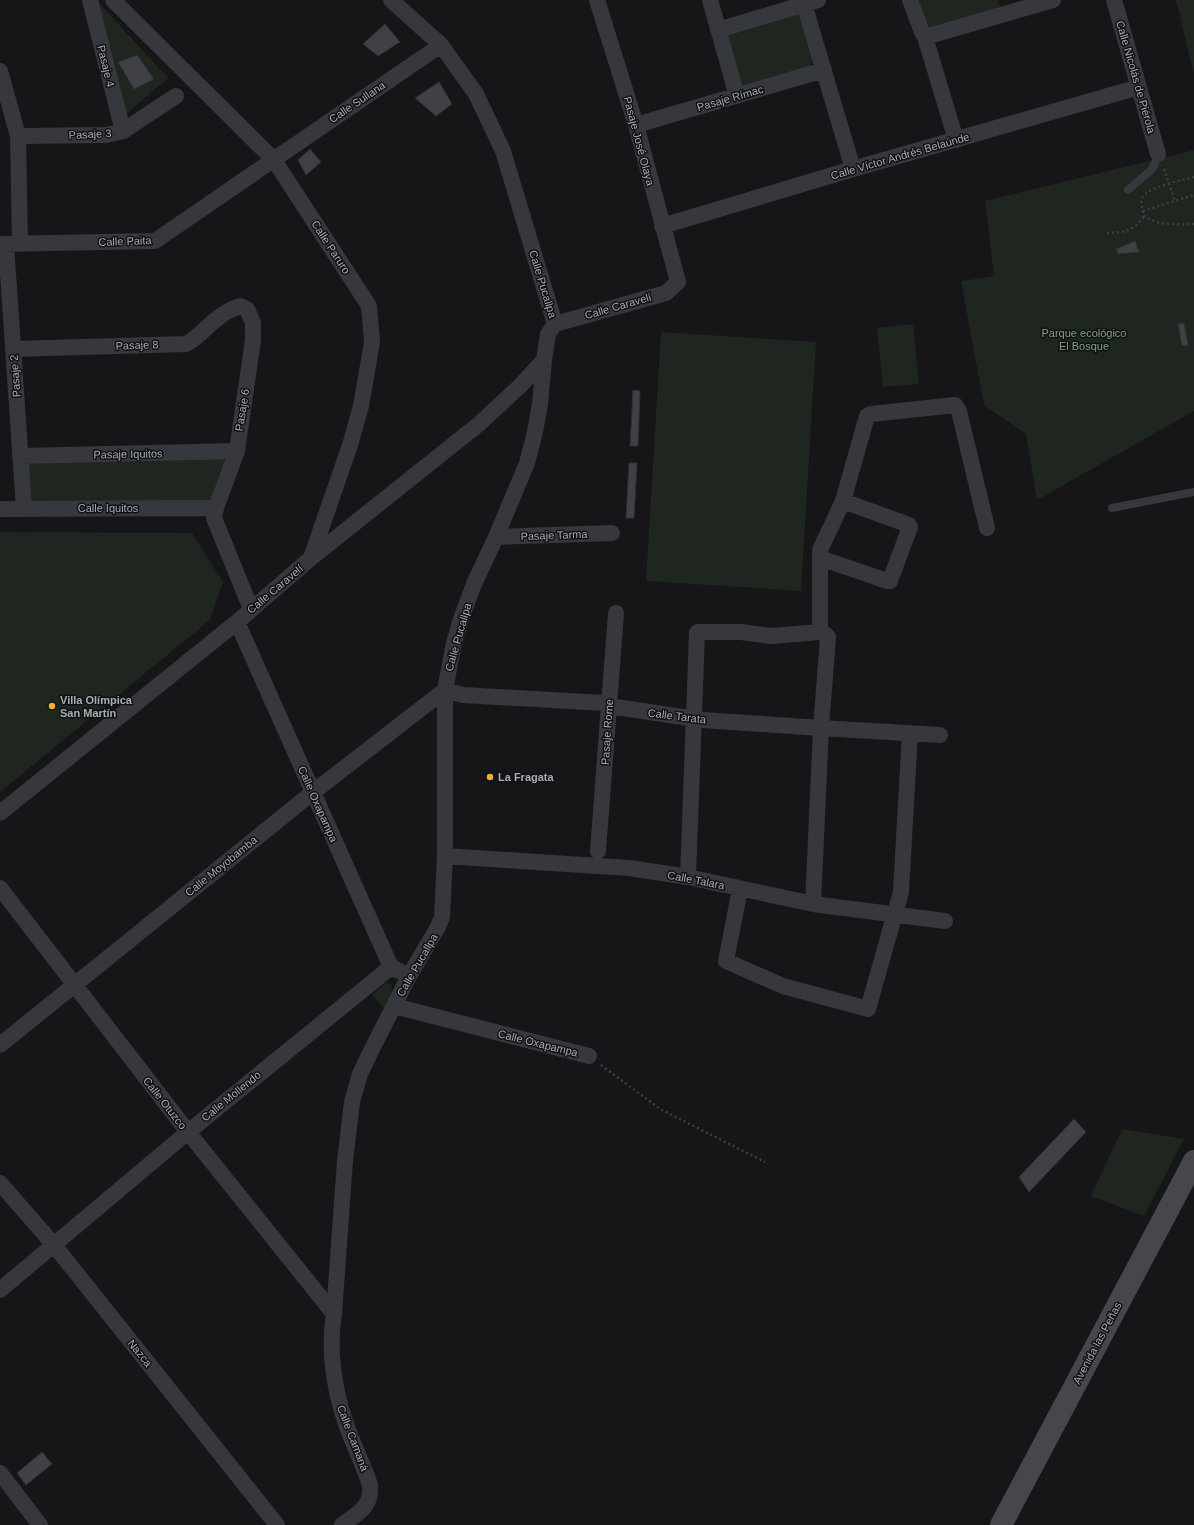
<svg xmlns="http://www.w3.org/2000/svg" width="1194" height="1525" viewBox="0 0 1194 1525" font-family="Helvetica,sans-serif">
	<rect width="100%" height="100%" fill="#161618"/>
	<path fill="#1e261f" d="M917,0H998L1001,9L925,30Z
		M1176,0H1194V74Z
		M99,3L168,78L126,114Z
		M797,10L814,60L807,69L745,86L737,80L724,38L729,30Z
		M1194,150V411L1037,500L1026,434L984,405L961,281L994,276L985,201Z
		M913,324L919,384L883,387L877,328Z
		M661,332L816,342L801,591L646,581Z
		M230,455L212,500L205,503H31L26,466L29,464Z
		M0,532L192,533L223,582L210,620L0,792Z
		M386,983L392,985C393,993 387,1001 384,1008L372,995Z
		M1122,1129L1184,1139L1144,1216L1091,1196Z"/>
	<path fill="#404145" stroke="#303034" d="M385,24L400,42L378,56L363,44Z
		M137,55L154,79L134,89L118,62Z
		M439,82L452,104L436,116L415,98Z
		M310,149L321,162L306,175L298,160Z
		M1135,241L1139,252L1118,254L1116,249Z
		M1184,323L1188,345L1182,346L1178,324Z
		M633,390L640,391L638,446H630Z
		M629,463H637L634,518H626Z
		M1074,1119L1086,1132L1029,1192L1019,1177Z
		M42,1452L52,1464L26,1485L17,1473Z"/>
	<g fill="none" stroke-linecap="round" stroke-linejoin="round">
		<path stroke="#3d3f44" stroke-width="2.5" stroke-dasharray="2 3" stroke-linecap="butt" d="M1164,169L1175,201
			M1194,177C1183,180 1147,187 1142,198C1140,203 1143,211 1144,216C1158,226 1178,224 1194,224
			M1143,211L1194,195
			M1107,233C1125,232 1133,232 1144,216
			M601,1065L660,1109L765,1162"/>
		<path stroke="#37383d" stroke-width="8" d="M1128,190L1150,171L1154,166L1158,154
			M1112,508L1194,492"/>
		<path stroke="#37383d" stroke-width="16" d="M90,0L123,131
			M113,0L274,160L369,306L372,342L361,406L350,445L311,558
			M710,0L737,96
			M910,0L922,32L925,37L956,140
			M1114,0L1158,154
			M804,4L853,169
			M718,30L818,0
			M925,37L1053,0
			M0,71L18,136L20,244
			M636,125L824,70
			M18,136L106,135L123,131L176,96
			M662,226L853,169L1139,87
			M0,244L155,241L441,45
			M6,244L24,509
			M555,324L666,293L678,282L636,125L597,0
			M13,349L186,344C199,337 207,326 218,318C224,312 232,309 240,306L247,309L253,323V340L237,451L216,508L214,518L251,609
			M20,456L237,451
			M0,509L216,508
			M496,537L612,533
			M820,558L887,581H890L891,578L910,527L909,525L843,501
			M237,622L391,967L401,972
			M820,632V550L843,501L867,416L871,414L955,405L959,411L987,528
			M445,690L463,695L604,703L609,706L703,720L821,728L940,735
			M0,813L237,622L311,558L479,424L520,386L544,360
			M598,851L616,613
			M445,856L629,868L688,877L813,904L945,921
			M688,877L697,633L698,632H741L772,636L820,632L825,634L828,637L821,728L813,904
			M0,888L188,1132L334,1314
			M740,889L726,961L783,986L868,1009L901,892L910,733
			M394,1006L589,1056
			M0,1045L312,793L445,690
			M0,1183L54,1245L277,1525
			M0,1290L188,1132L391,967
			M0,1473L40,1525
			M342,1525C358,1513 372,1507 370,1485C363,1463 352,1443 345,1421C334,1389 328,1349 334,1314L345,1161L352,1102L360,1074L369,1055L409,976L438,927L442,917L445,856V690L454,643L461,619L474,584L496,537L527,463L535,432L540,404L544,360L548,334L555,324L503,151L476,94L441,45L391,0"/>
		<path stroke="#45474d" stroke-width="22" d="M1001,1525L1194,1161"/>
	</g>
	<g fill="#f2b134" stroke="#111113" stroke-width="1.5">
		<circle cx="52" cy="706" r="4"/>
		<circle cx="490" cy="777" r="4"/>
	</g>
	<g text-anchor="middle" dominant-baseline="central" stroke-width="3" stroke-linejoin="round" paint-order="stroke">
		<g font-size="11" fill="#a8adb8" stroke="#111113">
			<text transform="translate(106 66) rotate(76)">Pasaje 4</text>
			<text transform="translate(1136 77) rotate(74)">Calle Nicolás de Piérola</text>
			<text transform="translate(730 98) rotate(-16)">Pasaje Rímac</text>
			<text transform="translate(357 102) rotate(-34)">Calle Sullana</text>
			<text transform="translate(90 134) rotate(-3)">Pasaje 3</text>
			<text transform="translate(639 141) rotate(75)">Pasaje José Olaya</text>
			<text transform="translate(900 156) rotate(-16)">Calle Víctor Andrés Belaúnde</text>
			<text transform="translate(125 241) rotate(-2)">Calle Paita</text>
			<text transform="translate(331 247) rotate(57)">Calle Paruro</text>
			<text transform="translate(543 284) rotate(73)">Calle Pucallpa</text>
			<text transform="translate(618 306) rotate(-16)">Calle Caravelí</text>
			<text transform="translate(137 345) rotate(-2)">Pasaje 8</text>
			<text transform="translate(15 376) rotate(-94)">Pasaje 2</text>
			<text transform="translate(242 410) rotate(-81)">Pasaje 6</text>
			<text transform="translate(128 454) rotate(-1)">Pasaje Iquitos</text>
			<text x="108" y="508">Calle Iquitos</text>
			<text transform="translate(554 535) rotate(-2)">Pasaje Tarma</text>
			<text transform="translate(275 589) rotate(-40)">Calle Caravelí</text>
			<text transform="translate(458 637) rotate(-74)">Calle Pucallpa</text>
			<text transform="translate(677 716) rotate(7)">Calle Tarata</text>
			<text transform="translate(607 732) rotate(-86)">Pasaje Rome</text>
			<text transform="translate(318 804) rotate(66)">Calle Oxapampa</text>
			<text transform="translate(221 866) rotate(-39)">Calle Moyobamba</text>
			<text transform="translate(696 880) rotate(11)">Calle Talara</text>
			<text transform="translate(417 965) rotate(-60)">Calle Pucallpa</text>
			<text transform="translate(538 1043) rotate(14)">Calle Oxapampa</text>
			<text transform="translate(231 1096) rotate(-39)">Calle Mollendo</text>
			<text transform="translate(165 1103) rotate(52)">Calle Otuzco</text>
			<text transform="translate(1097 1343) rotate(-62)">Avenida las Peñas</text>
			<text transform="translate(140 1353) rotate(51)">Nazca</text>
			<text transform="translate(353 1438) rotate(69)">Calle Camaná</text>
		</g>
		<g font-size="11" fill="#7fa381" stroke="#111113">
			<text x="1084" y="333">Parque ecológico<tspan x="1084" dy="13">El Bosque</tspan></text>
		</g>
		<g font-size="11" font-weight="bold" fill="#a8adb8" stroke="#111113" text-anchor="start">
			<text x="60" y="700">Villa Olímpica<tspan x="60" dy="13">San Martín</tspan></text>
			<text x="498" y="777">La Fragata</text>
		</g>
	</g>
</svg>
